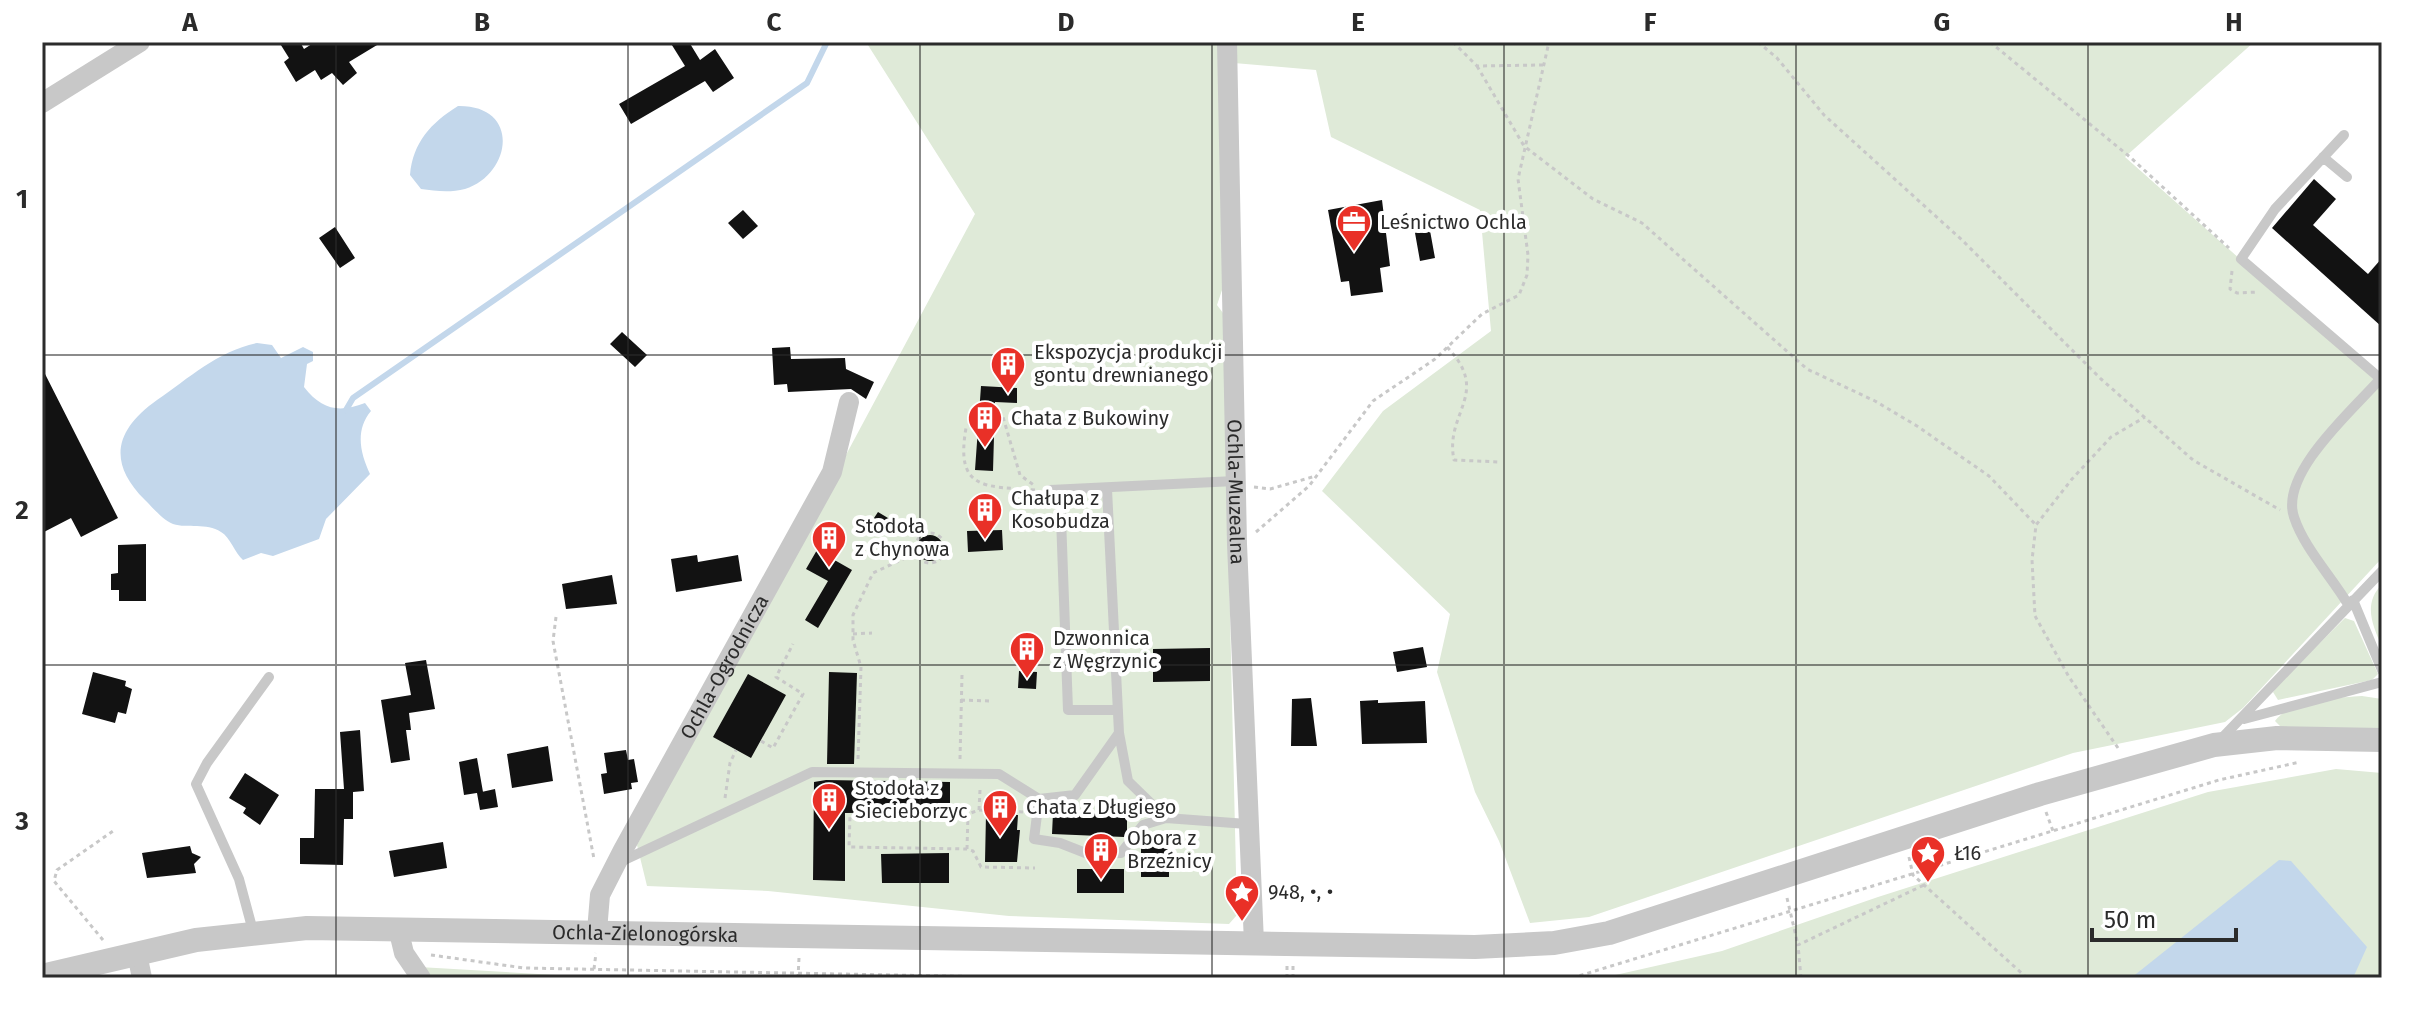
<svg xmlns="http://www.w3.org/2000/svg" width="2424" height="1020" viewBox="0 0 2424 1020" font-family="'Fira Sans',sans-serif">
	<rect width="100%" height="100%" fill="#fff"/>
	<path fill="#dfead8" d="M866,42H1235L1224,284L1217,305L1223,313L1237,915L1229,924L1009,916L768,891L647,886L637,845L975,214Z
		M1236,42H2254L2125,157L2382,385V558L2243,708L2225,722L2073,753L1589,917L1530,923L1499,841L1475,792L1437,672L1450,614L1322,491L1383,411L1491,331L1480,210L1331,137L1316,70L1234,63Z
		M2382,584V647C2372,624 2363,604 2382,584Z
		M2345,618L2354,621L2378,674L2372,680L2278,700L2273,692L2281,681Z
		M2362,696L2382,699V728H2282L2275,721C2291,699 2337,698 2362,696Z
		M2336,769L2382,773V978H1602L1722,951L1878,897L2208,792Z
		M419,967L608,978H428Z"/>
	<path fill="#c3d7eb" d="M458,106C521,105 512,174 465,189C450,193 435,191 421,189L410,175C413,142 431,123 458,106Z
		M257,343L272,345L281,358L303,347L313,352V361L307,364L304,387C322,410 339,413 365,403L371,411C355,430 360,453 370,474L326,519L319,539L273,556L261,553L243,560C235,553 230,537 221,532C206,522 188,529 173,524C163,520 153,508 145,500C107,462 115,430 157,400C189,378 218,351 257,343Z
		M2279,860L2291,861L2367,947L2353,978H2131Z"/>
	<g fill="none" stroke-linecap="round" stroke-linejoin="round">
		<path stroke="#c3d7eb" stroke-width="6" d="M346,410L353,398L807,83L827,42"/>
	</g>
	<path fill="#121212" d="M279,42H300L304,49L315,42H382L349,62L357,73L343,85L332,73L321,80L315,70L296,82L284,62L289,58Z
		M670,42H689L700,60L715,49L734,78L713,92L705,81L631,124L619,104L685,66Z
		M2314,179L2336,199L2313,225L2368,274L2382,258V327L2272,228Z
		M1382,200L1390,266L1380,268L1383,292L1351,296L1349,281L1341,282L1328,210Z
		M743,210L758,226L743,239L728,223Z
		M1427,214L1435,258L1420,261L1412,216Z
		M335,227L355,258L340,268L319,238Z
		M622,332L647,355L635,367L610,344Z
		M790,347L791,359L845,358L846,369L874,382L866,399L851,389L788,392L787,384L774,385L772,348Z
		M42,368L118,518L81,537L71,518L42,533Z
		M981,386L1017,388V403L995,402L993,471L975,470Z
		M878,512L893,521L886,533L870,524Z
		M1002,530L1003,550L968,552L967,531Z
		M917 548a13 13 0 1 1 26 0a13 13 0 1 1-26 0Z
		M146,544V601H119V590H111V574L118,573V545Z
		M817,550L852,570L818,628L805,620L828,581L806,569Z
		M697,555L698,562L738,555L742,581L676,592L671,559Z
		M612,575L617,604L566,609L562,584Z
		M1423,647L1427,667L1397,672L1393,652Z
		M1210,648V681L1153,682V649Z
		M426,660L435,709L409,713L411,730H406L410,760L391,763L381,700L411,695L405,663Z
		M1019,671L1037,672L1036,689L1018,688Z
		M93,672L126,681L125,686L132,689L126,714L118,712L115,723L82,714Z
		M829,672L857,673L854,764H827Z
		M748,674L786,695L751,758L713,737Z
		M1311,698L1317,746H1291L1292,699Z
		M1378,700V703L1425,701L1427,743L1362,744L1360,701Z
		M360,730L364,791L353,792V819H344L343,865L300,864V838H314L315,789H344L340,732Z
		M548,746L553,781L512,788L507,754Z
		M626,750L628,760L634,759L638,782L631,783L632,789L604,794L601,774L607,773L604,753Z
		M477,758L483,792L464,795L459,762Z
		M245,773L279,795L260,825L243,813L246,808L229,798Z
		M826,780L950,782V812L845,813V881L813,880L814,782Z
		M495,789L498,807L480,810L477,793Z
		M1053,813L1127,814V832L1124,837L1052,834Z
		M986,814L1018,815L1017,830H1020L1017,862H985Z
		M1145,835H1169V877H1141V841Z
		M443,842L447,868L394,877L389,851Z
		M190,846L192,853L201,857L194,864L196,873L147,878L142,853Z
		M949,853V883H882L881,854Z
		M1077,869H1124V893H1077Z"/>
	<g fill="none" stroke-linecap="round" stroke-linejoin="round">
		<path stroke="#c8c8c8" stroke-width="3" stroke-dasharray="4 4" stroke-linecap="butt" d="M1453,42L1477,66L1543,65
			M1758,42L1777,58L1824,115L1962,240L2101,379L2193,460L2280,510
			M1990,42L2130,157L2229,248
			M1477,66L1524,146L1593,199L1642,223L1807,369L1875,401L1917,426L1989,476L2036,525
			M2232,271L2230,289L2237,293L2258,292
			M1447,347C1492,394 1444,412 1454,460L1500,462
			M1254,487L1270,489L1316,476
			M1035,490C985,486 955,491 966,428L978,417L992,412L1003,417L1020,475L1035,486
			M1256,532L1309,486L1373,401L1435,359L1482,314L1519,295L1527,275L1528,255L1518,179L1549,42
			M915 548a15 15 0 1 1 30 0a15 15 0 1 1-30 0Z
			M556,617L553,641L594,859
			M853,634L872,633
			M961,700L989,701
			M761,741L773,748L803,694L776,677L793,644
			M2118,748L2069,677L2035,616L2032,560L2036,525L2072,479L2111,437L2145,417
			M858,759L861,667L853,640V615L873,573L916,553
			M960,759L962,675
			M980,790L979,810L968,814L850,815L849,847L967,849L973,851L981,867L1035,868
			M725,798L730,763L736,750
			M979,810L1023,812
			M2046,812L2053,831
			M967,849L968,814
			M1909,857L1913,875L2027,978
			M1787,898L1798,945
			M103,940L54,881L57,870L116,829
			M431,955L524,968L1051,978
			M594,969L596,953
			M798,978L799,958
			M1287,978V966
			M1293,978V964
			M1572,978L2219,780L2300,762
			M1801,978L1798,945L1924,885"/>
		<path stroke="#c8c8c8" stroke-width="10" d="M2344,135L2275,209L2241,259L2382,380
			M2323,157L2347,177
			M1107,489L1119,733
			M1050,490L1235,481
			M1060,490L1068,710H1118
			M2353,600L2382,670
			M2349,606C2332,577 2304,548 2294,517C2279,473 2355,408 2382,377
			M2244,719L2382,682
			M2222,738L2382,571
			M1039,799L1034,839L1060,843L1088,854L1121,853L1143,825L1166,818L1247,824
			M618,863L812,772L999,774L1039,799L1075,795L1119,733L1128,781L1166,818
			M253,931L239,879L196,784L207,763L269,677"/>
		<g stroke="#c8c8c8" stroke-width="20">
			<path id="s1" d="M1227,42L1237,544L1254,943"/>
			<path d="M42,103L140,42"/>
			<path d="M398,928L404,953L421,978"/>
			<path id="s2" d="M597,931L600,895L623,850L832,472L849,402"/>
			<path d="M137,954L142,978"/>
		</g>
		<path stroke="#c8c8c8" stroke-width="24" id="s3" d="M42,976L196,940L307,928L1475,947L1554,943L1609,933L2040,794L2214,745L2277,738L2382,740"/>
	</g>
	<path fill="none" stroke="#2b2b2b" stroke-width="2" stroke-opacity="0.55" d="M336,42V978M628,42V978M920,42V978M1212,42V978M1504,42V978M1796,42V978M2088,42V978M42,355H2382M42,665H2382"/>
	<defs>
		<g id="office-pin" transform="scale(1.8)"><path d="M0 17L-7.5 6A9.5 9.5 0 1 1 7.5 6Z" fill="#e93027" stroke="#fff"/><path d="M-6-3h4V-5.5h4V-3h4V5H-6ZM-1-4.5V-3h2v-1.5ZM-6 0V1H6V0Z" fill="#fff"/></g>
		<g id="building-pin" transform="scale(1.8)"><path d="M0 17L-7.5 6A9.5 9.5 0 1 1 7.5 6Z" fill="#e93027" stroke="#fff"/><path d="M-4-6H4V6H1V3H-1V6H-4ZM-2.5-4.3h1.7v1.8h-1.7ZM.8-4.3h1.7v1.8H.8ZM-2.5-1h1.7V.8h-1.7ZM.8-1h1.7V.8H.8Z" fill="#fff"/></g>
		<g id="sight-pin" transform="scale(1.8)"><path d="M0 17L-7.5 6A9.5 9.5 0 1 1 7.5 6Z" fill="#e93027" stroke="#fff"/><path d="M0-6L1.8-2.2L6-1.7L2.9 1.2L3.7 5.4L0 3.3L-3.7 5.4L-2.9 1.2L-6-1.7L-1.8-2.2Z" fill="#fff"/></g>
	</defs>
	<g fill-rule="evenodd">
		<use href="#office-pin" x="1354" y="222"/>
		<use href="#building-pin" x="1008" y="364"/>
		<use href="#building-pin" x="985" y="418"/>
		<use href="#building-pin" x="985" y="510"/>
		<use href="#building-pin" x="829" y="538"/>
		<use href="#building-pin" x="1027" y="649"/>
		<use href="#building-pin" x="829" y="800"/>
		<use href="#building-pin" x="1000" y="807"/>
		<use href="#building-pin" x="1101" y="850"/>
		<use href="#sight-pin" x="1928" y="853"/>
		<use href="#sight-pin" x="1242" y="892"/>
	</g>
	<g text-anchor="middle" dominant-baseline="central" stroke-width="8" stroke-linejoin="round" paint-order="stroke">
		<g font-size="20" fill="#2b2b2b" stroke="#fff" text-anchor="start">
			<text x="1380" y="222">Leśnictwo Ochla</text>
			<text x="1034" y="352">Ekspozycja produkcji<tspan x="1034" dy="23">gontu drewnianego</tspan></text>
			<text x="1011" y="418">Chata z Bukowiny</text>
			<text x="1011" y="498">Chałupa z<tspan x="1011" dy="23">Kosobudza</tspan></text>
			<text x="855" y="526">Stodoła<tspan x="855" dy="23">z Chynowa</tspan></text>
			<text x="1053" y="638">Dzwonnica<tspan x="1053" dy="23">z Węgrzynic</tspan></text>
			<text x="855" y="788">Stodoła z<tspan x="855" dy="23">Siecieborzyc</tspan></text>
			<text x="1026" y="807">Chata z Długiego</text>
			<text x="1127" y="838">Obora z<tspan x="1127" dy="23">Brzeźnicy</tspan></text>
			<text x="1954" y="853">Ł16</text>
			<text x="1268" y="892">948, •, •</text>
		</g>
		<g font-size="20" fill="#2b2b2b" stroke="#fff">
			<text stroke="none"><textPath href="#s1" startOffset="450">Ochla-Muzealna</textPath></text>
			<text stroke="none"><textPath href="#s2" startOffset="296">Ochla-Ogrodnicza</textPath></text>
			<text stroke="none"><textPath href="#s3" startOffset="608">Ochla-Zielonogórska</textPath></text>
		</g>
	</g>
	<rect width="2424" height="1020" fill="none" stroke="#ffffff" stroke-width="88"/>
	<path d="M2092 928v12h144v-12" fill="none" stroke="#2b2b2b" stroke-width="4"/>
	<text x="2104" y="928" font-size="24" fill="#2b2b2b" stroke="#ffffff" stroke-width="6" paint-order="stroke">50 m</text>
	<rect x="44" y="44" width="2336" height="932" fill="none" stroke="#2b2b2b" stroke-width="3"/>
	<g font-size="26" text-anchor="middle" font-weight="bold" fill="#2b2b2b">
		<text x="190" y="31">A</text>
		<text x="482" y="31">B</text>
		<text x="774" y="31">C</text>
		<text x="1066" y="31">D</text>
		<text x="1358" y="31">E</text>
		<text x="1650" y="31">F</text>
		<text x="1942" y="31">G</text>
		<text x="2234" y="31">H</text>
		<text x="22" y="208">1</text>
		<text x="22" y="519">2</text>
		<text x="22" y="830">3</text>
	</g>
</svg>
